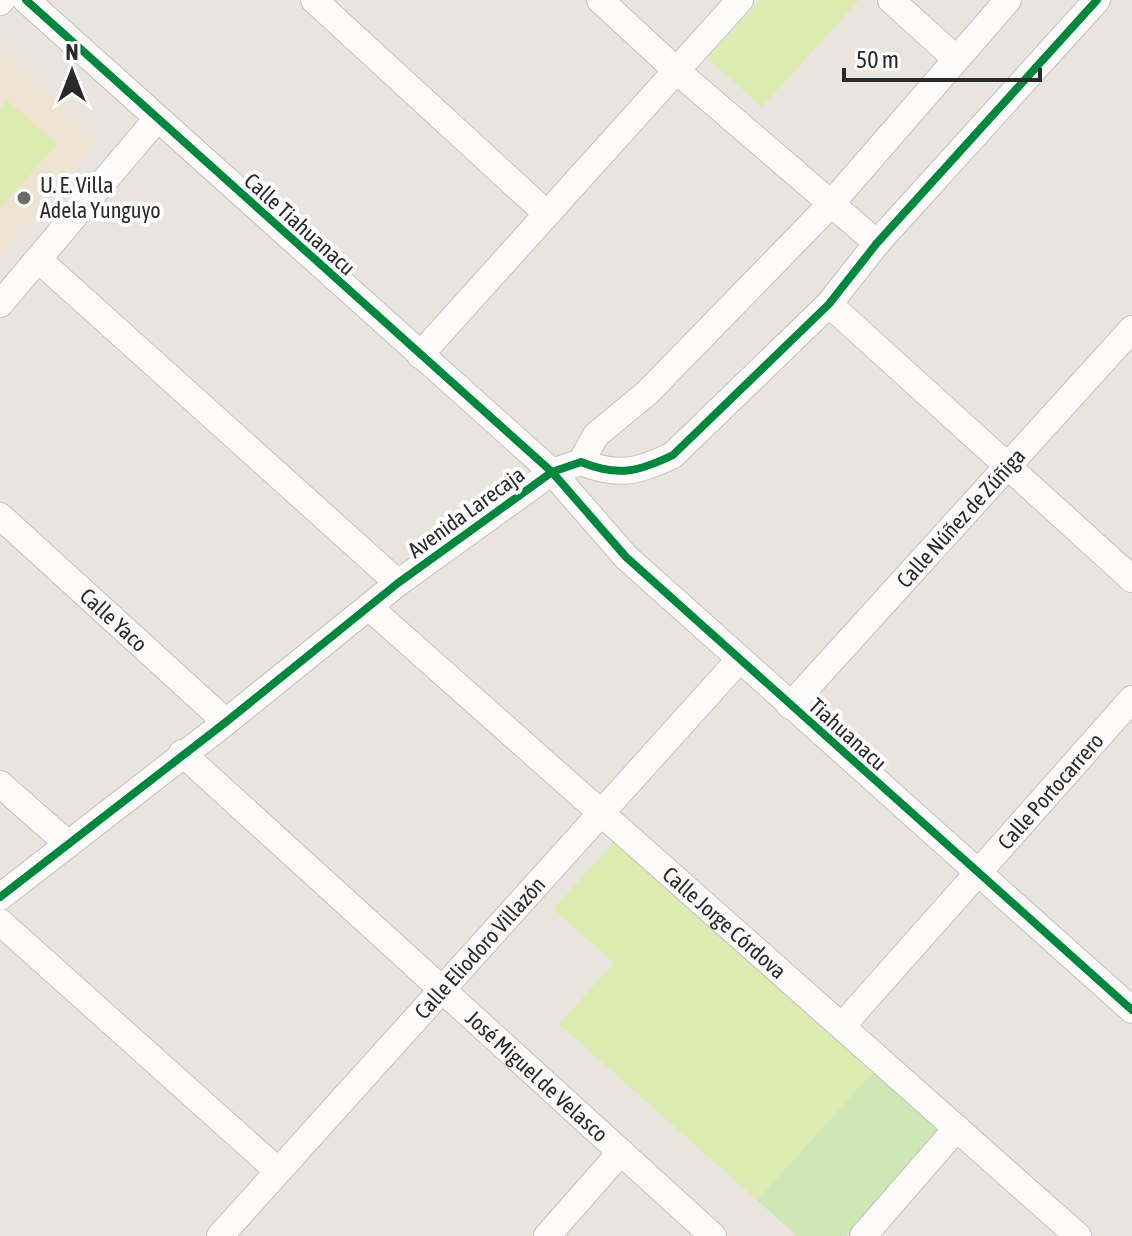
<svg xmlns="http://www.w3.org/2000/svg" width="1132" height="1236" viewBox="0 0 1132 1236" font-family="'Asap Condensed',sans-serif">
	<rect width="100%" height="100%" fill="#eae4df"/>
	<path fill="#eee2d2" d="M0,46L96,141L0,255Z"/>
	<path fill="#cee7b4" d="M889,1054L956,1114L846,1236H797L757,1200Z"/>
	<path fill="#dcecb1" d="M760,0H859L762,107L707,58Z
		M7,100L57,144L0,208V109Z
		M631,823L889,1054L757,1200L559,1024L614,963L553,909Z"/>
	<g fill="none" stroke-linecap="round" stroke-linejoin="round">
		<g stroke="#c3c1c1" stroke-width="28">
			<g id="minor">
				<path d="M26,0L552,472L626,557L1132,1010"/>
				<path d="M314,0L547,214"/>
				<path d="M600,0L678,72L877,243"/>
				<path d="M891,0L955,58"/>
				<path d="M0,2L2,0"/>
				<path d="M39,260L398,583"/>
				<path d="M0,304L156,120"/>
				<path d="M829,304L1132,579"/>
				<path d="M420,355L740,0"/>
				<path d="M581,462L596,435L647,393L830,205L1008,0"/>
				<path id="s1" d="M0,516L226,722"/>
				<path id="s2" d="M370,608L1078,1236"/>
				<path id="s3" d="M790,706L1132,329"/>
				<path id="s4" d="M182,753L713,1236"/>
				<path d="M0,784L67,843"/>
				<path d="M0,897L226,722L398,583L552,472L581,462C618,477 638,472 673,455L829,304L877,243L1097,0"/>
				<path d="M0,922L277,1170"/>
				<path id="s5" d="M842,1026L1132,699"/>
				<path id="s6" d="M220,1236L739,660"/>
				<path d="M547,1236L621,1152"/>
				<path d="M863,1236L957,1128"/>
			</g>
		</g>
		<use href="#minor" stroke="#fcfbfa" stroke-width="26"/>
		<g stroke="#fff" stroke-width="13">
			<path id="cycleway" d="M26,0L552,472L626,557L1132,1010
				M0,897L226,722L398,583L552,472L581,462C618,477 638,472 673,455L829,304L877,243L1097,0"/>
		</g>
		<use href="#cycleway" stroke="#00873e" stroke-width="8"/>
	</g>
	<circle fill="#6d6b69" stroke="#fff" stroke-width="3" cx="24" cy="198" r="8"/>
	<g text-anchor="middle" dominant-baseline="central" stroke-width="8" stroke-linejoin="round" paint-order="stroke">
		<g font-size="22" fill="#2a2a2a" stroke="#fff" text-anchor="start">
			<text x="40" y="185">U. E. Villa<tspan x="40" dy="25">Adela Yunguyo</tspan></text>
		</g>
		<g font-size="22" fill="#2a2a2a" stroke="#fff">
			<text transform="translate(300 224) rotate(42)">Calle Tiahuanacu</text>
			<text transform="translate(466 512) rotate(-36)">Avenida Larecaja</text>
			<text stroke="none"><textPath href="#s3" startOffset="254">Calle Núñez de Zúñiga</textPath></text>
			<text stroke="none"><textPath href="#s1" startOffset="154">Calle Yaco</textPath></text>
			<text transform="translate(848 734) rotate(42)">Tiahuanacu</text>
			<text stroke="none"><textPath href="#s5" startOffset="314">Calle Portocarrero</textPath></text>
			<text stroke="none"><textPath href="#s2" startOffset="474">Calle Jorge Córdova</textPath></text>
			<text stroke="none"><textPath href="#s6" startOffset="388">Calle Eliodoro Villazón</textPath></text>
			<text stroke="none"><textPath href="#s4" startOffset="480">José Miguel de Velasco</textPath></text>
		</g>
	</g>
	<g transform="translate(72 72)" stroke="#ffffff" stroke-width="6" paint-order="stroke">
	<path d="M0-6L14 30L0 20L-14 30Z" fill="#2a2a2a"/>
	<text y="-12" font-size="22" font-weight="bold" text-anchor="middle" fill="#2a2a2a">N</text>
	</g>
	<path d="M844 68v12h196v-12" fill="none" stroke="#2a2a2a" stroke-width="4"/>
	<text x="856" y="68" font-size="24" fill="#2a2a2a" stroke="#ffffff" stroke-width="6" paint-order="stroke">50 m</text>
</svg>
